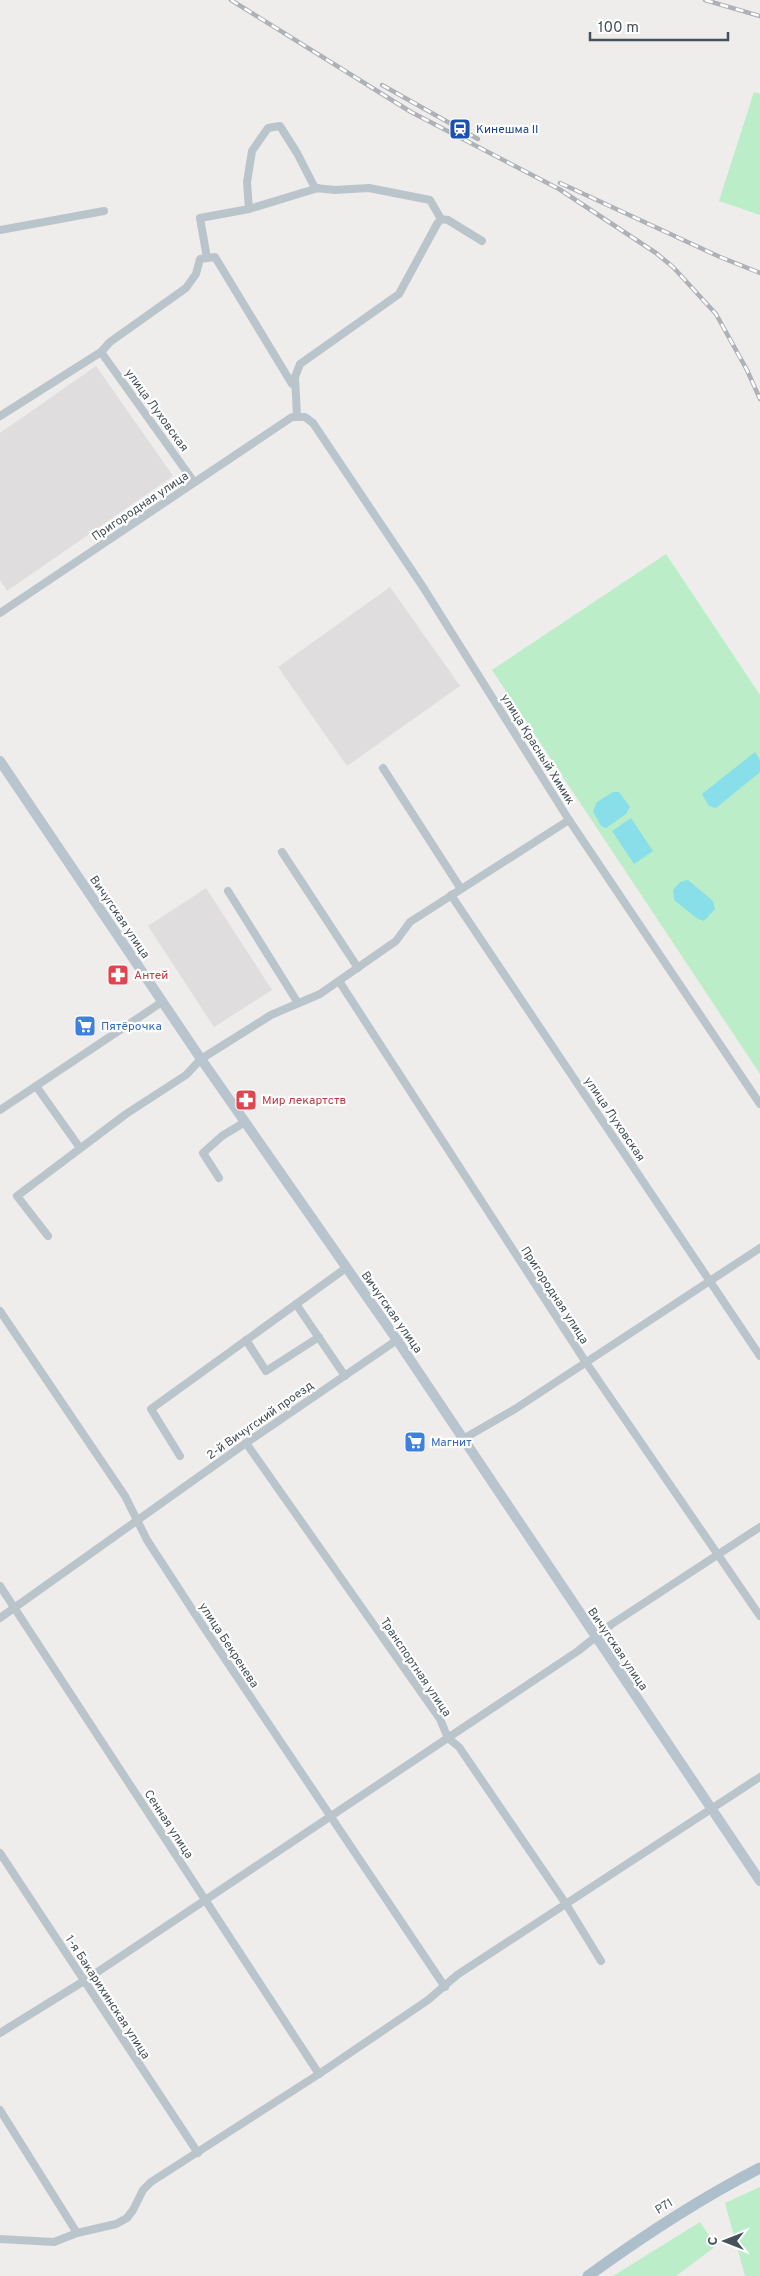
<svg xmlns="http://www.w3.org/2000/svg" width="760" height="2276" font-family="Overpass,sans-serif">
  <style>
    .education { fill: #e0ddde }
    .green { fill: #baedc8 }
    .water { fill: #88dfe9 }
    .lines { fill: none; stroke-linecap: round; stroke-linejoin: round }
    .minor { stroke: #bac5cb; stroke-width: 8 }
    .secondary { stroke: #b8c5ce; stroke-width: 10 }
    .primary { stroke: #acbfcb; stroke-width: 11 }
    .rail-casing { stroke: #aeb2b7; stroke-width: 4.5 }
    .rail { stroke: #fff; stroke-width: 2.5; stroke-dasharray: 8; stroke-linecap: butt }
    .labels { text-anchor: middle; stroke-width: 4.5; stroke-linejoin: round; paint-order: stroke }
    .transit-label { font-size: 12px; fill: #164399; stroke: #fff; text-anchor: start }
    .street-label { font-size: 12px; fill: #455259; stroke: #fff }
    .health-label { font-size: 12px; fill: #be3a42; stroke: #fff; text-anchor: start }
    .shop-label { font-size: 12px; fill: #366cbe; stroke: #fff; text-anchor: start }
  </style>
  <rect width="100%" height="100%" fill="#efecec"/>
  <g class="education">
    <polygon points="96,366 173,476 7,591 0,580 0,433"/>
    <polygon points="390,587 460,686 347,766 278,667"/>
    <polygon points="206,888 272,990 214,1027 148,926"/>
  </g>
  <g class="green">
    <polygon points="754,92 760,94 760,215 719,201"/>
    <polygon points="666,554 760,695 760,1074 492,670"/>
    <polygon points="760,2187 760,2276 745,2276 725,2203"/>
    <polygon points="700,2222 716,2246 676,2276 613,2276"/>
  </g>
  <g class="water">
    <polygon points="755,752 760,760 760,772 716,808 709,806 702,794"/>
    <polygon points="613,792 619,792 630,807 626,814 606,828 601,826 593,811 597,802"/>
    <polygon points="631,818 653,851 634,864 612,831"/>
    <polygon points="688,880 713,901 715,909 704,921 698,919 674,900 673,890 680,882"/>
  </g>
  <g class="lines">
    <g class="minor">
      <polyline points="249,209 318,188"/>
      <polyline points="0,230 104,211"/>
      <polyline points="207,258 200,218 249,209 247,182 252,151 268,128 280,126 297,153 315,188 335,190 369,188 430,200 441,219"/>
      <polyline points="101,352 194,482"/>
      <polyline points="0,416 101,352 110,342 186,288 196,274 200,259 215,257 292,384"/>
      <polyline points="297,416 295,377 300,364 399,294 437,224 441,219 448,220 482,241"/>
      <polyline points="0,613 292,417 305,417 313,423 423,587 569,820 760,1104"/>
      <polyline points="383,768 461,889"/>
      <polyline points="282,852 358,968"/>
      <polyline points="228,891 298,1003"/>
      <polyline points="451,895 760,1356"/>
      <polyline points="339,981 585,1361 760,1616"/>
      <polyline points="36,1086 80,1148"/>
      <polyline points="0,1110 162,1002"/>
      <polyline points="219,1178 203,1153 222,1136 245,1122"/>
      <polyline points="48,1236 17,1196 126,1114 186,1075 201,1059 271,1015 320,994 396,941 410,922 569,820"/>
      <polyline points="296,1304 345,1376"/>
      <polyline points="0,1311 125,1496 147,1540 201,1623 445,1987"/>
      <polyline points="246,1340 266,1371 319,1337"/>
      <polyline points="463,1439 515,1409 760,1248"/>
      <polyline points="246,1443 440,1719 448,1738 459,1747 566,1904 601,1961"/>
      <polyline points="180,1456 151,1409 346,1268"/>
      <polyline points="0,1586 319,2074"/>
      <polyline points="0,1618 246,1443 397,1340"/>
      <polyline points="0,1853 198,2153"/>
      <polyline points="0,2033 84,1981 578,1651 612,1624 760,1527"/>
      <polyline points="0,2110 77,2233"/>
      <polyline points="0,2239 54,2242 77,2233 116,2224 127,2218 133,2210 143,2190 151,2182 319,2074 428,2000 457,1975 760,1777"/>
    </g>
    <polyline class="secondary" points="0,761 201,1059 397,1340 760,1881"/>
    <path class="primary" d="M588,2276C643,2236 699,2199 760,2168"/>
    <g class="rail-casing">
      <g id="rail">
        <polyline points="231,0 411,112 559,189 656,253 673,267 716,314 747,370 760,399"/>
        <polyline points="705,0 760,16"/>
        <polyline points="382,85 478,139"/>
        <polyline points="560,183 720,257 760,273"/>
      </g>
    </g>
    <use href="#rail" class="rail"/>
  </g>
  <defs>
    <g id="station-square" transform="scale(1.125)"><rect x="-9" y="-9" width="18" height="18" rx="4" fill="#1a4fb4" stroke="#fff"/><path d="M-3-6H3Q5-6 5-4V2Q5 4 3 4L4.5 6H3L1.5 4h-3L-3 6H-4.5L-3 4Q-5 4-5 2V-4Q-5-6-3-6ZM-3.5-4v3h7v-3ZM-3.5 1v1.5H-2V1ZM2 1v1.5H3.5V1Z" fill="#fff"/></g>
    <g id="pharmacy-square" transform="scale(1.125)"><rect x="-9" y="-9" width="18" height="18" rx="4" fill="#e0444e" stroke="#fff"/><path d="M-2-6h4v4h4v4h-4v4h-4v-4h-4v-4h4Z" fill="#fff"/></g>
    <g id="supermarket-square" transform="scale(1.125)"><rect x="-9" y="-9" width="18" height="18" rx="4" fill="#3f7fe0" stroke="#fff"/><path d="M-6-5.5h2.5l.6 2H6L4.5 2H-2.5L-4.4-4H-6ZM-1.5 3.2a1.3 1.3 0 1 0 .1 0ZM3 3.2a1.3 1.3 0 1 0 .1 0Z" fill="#fff"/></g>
  </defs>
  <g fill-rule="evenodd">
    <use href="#station-square" x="460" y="129"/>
    <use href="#pharmacy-square" x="118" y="975"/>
    <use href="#supermarket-square" x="85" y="1026"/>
    <use href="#pharmacy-square" x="246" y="1100"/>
    <use href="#supermarket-square" x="415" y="1442"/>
  </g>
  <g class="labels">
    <g class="transit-label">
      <text x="476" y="133">Кинешма II</text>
    </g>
    <g class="street-label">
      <text transform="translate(157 410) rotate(54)" y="4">улица Луховская</text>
      <text transform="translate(140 506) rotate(-34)" y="4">Пригородная улица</text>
      <text transform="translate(538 749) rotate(58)" y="4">улица Красный Химик</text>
      <text transform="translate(120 917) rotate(56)" y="4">Вичугская улица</text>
      <text transform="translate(615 1119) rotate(56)" y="4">улица Луховская</text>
      <text transform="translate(555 1295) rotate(57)" y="4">Пригородная улица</text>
      <text transform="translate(392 1312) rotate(55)" y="4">Вичугская улица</text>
      <text transform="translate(260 1420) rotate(-35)" y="4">2-й Вичугский проезд</text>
      <text transform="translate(229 1645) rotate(57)" y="4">улица Бекренева</text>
      <text transform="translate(618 1649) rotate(56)" y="4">Вичугская улица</text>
      <text transform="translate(416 1667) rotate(56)" y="4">Транспортная улица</text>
      <text transform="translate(169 1824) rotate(57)" y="4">Сенная улица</text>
      <text transform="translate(108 1997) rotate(57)" y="4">1-я Бакарихинская улица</text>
      <text transform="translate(664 2206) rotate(-32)" y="4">Р71</text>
    </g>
    <g class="health-label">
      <text x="134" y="979">Антей</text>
      <text x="262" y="1104">Мир лекартств</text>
    </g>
    <g class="shop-label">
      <text x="101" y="1030">Пятёрочка</text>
      <text x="431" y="1446">Магнит</text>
    </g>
  </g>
  <g transform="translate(725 2241) rotate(270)" stroke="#ffffff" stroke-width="4" paint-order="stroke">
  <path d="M0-4L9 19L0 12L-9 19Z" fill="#455259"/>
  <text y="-8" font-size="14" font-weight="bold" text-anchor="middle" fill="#455259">С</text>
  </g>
  <path d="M590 32v8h138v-8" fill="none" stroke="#455259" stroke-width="2.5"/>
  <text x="598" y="32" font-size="15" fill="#455259" stroke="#ffffff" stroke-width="4" paint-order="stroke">100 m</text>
</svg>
